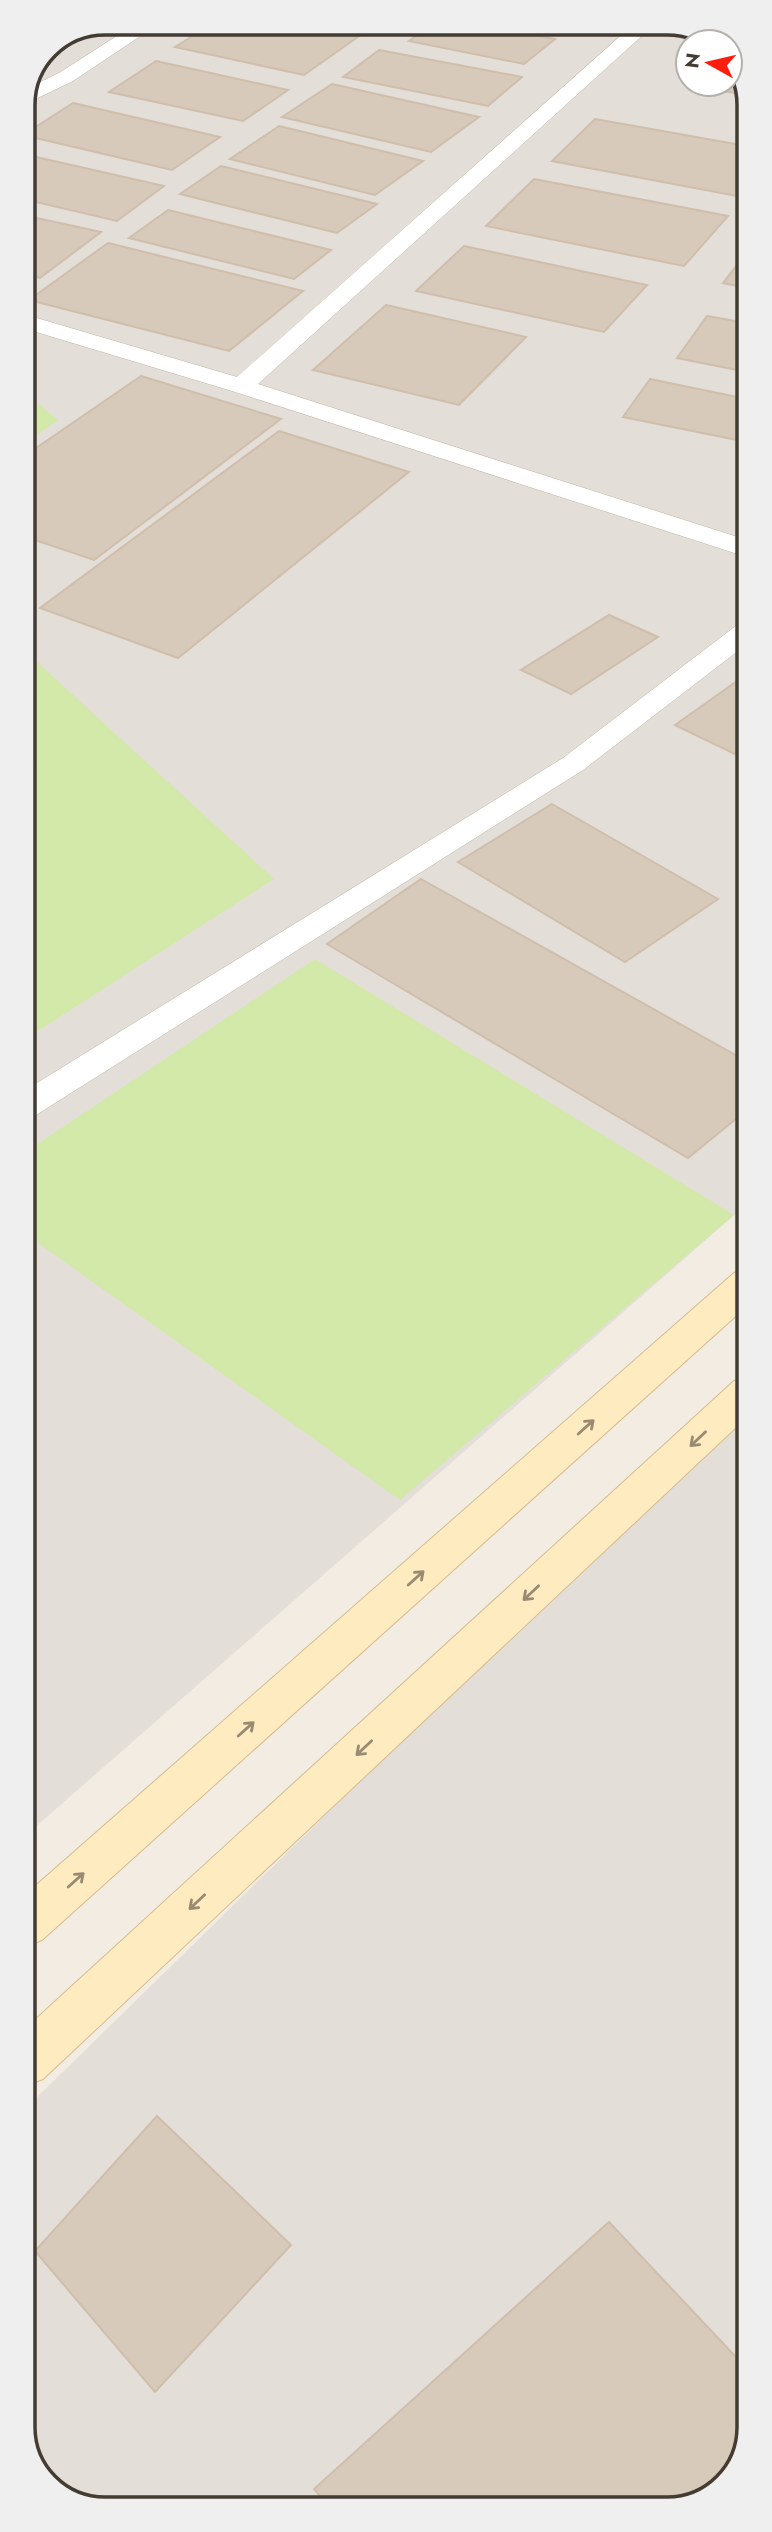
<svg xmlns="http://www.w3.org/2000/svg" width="772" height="2532" font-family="Jost,sans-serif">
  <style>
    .industrial { fill: #e4ded8 }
    .green { fill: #d2e9a9 }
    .building { fill: #d7cabb; stroke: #cfbeab; stroke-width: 2 }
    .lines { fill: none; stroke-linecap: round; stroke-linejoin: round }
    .service-casing { stroke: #c1b6a8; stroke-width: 1 }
    .secondary-casing { stroke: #d4bd90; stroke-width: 2 }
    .service { fill: #fff; fill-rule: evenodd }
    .secondary { fill: #ffebc0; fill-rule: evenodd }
    .oneway { stroke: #988b72 }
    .rim { fill: none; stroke: #443c33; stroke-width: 3.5 }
  </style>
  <rect width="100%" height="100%" fill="#f2ece3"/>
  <g class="industrial">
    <polygon points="105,23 673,23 719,42 688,42 688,84 730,84 730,58 747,84 748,1203 25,1836 23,100 47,47"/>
    <polygon points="748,1402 749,2427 732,2477 688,2507 99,2509 51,2489 25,2448 25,2109"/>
  </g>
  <g class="green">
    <polygon points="23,392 58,420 23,444"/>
    <polygon points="24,650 274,879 24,1040"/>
    <polygon points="315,959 734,1215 400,1500 24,1233 24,1153"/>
  </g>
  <g class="building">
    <polygon points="214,23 370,23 376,24 304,75 175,47"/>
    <polygon points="434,23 471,23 555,39 524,64 409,41"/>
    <polygon points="520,23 591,23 581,33"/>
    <polygon points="379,50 522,77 488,106 343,77"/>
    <polygon points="156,61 288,90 243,121 109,92"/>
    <polygon points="730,74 742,76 747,84 747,95 699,87 702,84 730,84"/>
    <polygon points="332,84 479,117 431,152 282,117"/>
    <polygon points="73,103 220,137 172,170 23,135"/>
    <polygon points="595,119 747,146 747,191 742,197 552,161"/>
    <polygon points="279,126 423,161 375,195 230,159"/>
    <polygon points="23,154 164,186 117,221 23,199"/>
    <polygon points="221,166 377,204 337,233 180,194"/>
    <polygon points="534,179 728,216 684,266 486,226"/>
    <polygon points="168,210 331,250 294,279 129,238"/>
    <polygon points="23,215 101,232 40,278 23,274"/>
    <polygon points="108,243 303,291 229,351 29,300"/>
    <polygon points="464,246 647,285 604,332 416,291"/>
    <polygon points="747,252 747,288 723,283"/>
    <polygon points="386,305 526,337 459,405 313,370"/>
    <polygon points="707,316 747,323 747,372 677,358"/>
    <polygon points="141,376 281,419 94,560 23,536 23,457"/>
    <polygon points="650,379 747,399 747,442 623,417"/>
    <polygon points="279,431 409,472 178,658 40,608"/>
    <polygon points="609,615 658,637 571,694 521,670"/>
    <polygon points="747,674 747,760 675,725"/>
    <polygon points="552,804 718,899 625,962 458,862"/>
    <polygon points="421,879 748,1062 748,1109 688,1158 327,944"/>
    <polygon points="157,2116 291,2245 155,2392 35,2251"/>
    <polygon points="609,2222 749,2371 749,2427 732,2477 688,2507 330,2508 314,2489"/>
  </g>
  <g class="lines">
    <g class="service-casing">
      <g id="service">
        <polygon points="137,23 160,23 73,81 23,105 28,88 59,73"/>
        <polygon points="635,23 656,23 258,384 747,540 747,557 232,391 23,328 23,314 237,377"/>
        <polygon points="747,623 747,644 583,770 36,1115 24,1119 24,1091 563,758 737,625"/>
      </g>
    </g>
    <g class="secondary-casing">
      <g id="secondary">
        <polygon points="748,1269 748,1305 42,1940 25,1947 25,1895 734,1273"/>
        <polygon points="748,1377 748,1416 43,2079 25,2086 25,2029 734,1381"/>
      </g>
    </g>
    <use href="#service" class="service"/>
    <use href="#secondary" class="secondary"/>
  </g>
  <defs><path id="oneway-shaft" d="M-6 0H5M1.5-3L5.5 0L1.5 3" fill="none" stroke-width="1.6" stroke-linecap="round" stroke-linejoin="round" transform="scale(1.75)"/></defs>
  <g class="oneway">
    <use href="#oneway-shaft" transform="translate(586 1427) rotate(-42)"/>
    <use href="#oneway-shaft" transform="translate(698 1439) rotate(137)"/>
    <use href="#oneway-shaft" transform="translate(416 1578) rotate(-42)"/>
    <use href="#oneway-shaft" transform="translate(531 1593) rotate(137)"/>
    <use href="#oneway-shaft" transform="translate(246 1729) rotate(-42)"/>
    <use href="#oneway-shaft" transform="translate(364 1748) rotate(137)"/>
    <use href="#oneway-shaft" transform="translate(76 1880) rotate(-42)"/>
    <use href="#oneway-shaft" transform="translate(197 1902) rotate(137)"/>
  </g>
  <path d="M0 0H772V2532H0ZM105 35H667A70 70 0 0 1 737 105V2427A70 70 0 0 1 667 2497H105A70 70 0 0 1 35 2427V105A70 70 0 0 1 105 35Z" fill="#f0efef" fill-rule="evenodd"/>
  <path class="rim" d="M105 35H667A70 70 0 0 1 737 105V2427A70 70 0 0 1 667 2497H105A70 70 0 0 1 35 2427V105A70 70 0 0 1 105 35Z"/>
  <g transform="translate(709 63) rotate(278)"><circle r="33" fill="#ffffff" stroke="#b4b1ad" stroke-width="2"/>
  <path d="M0-5L12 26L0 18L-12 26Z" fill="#ff1e0d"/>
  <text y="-10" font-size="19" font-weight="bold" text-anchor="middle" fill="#443c33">N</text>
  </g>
</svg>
